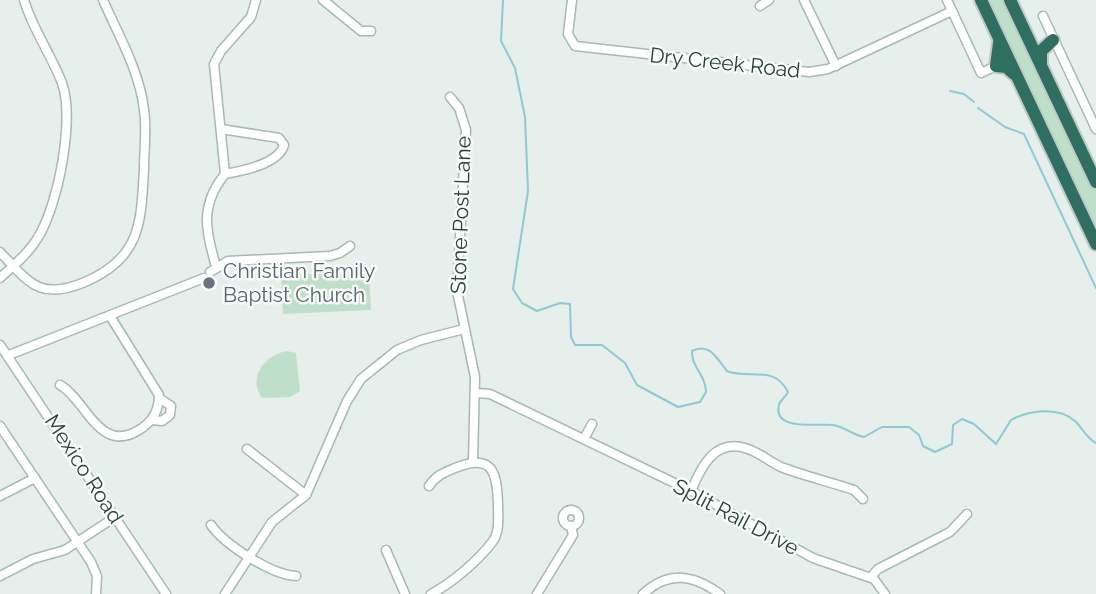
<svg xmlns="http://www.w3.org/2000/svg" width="1096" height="594" font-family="Raleway,sans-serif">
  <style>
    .green { fill: #bfe0c8 }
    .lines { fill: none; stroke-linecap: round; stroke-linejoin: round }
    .stream { stroke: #8ec9d4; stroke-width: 2 }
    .minor-casing { stroke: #a8b8b2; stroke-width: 11 }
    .highway-casing { stroke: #c2cac8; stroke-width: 16 }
    .minor { stroke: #fff; stroke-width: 8 }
    .highway { stroke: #2f6f62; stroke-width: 12 }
    .worship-dot { fill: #6b7280; stroke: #f7fbf9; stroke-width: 2.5 }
    .labels { text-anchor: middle; stroke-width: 5; stroke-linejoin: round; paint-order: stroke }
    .street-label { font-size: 21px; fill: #24423a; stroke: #f7fbf9 }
    .worship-label { font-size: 21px; fill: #5b616d; stroke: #f7fbf9; text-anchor: start }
  </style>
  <rect width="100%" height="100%" fill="#e6efeb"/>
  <g class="green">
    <polygon points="986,0 1004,0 1096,190 1096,237"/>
    <polygon points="369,272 371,310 283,314 281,275"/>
    <path d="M287,351L296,353L300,391L290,397L262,398C247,377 265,355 287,351Z"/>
  </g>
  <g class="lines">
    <g class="stream">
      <path d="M503,0L501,41L515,68L525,117L528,191L513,289L522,303L537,311L560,303L570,304L571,337L575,345H602L625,363L637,385L678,407L700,402L706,392C706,375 691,367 692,351C710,342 717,359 727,371C749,380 774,364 788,392C786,397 780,400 779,405C772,432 820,423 833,425C845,427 853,435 864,437L882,427H909L919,435L923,446L935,452L952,444L953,425L962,419L974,424L996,444L1011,420C1029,410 1060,406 1076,422C1083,429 1087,439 1096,443"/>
      <polyline points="950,91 964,94 974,102"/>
      <polyline points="978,108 1005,127 1024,134 1096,288"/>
    </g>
    <g class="minor-casing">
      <g id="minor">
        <polyline points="323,0 361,31 371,31"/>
        <polyline points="572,0 568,34 575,46 809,72 828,69 952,11"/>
        <polyline points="804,0 836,66"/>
        <polyline points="947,0 981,73 996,66"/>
        <polyline points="760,6 769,0"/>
        <polyline points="1043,16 1096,129"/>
        <polyline points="450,97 459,108 466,130 457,291 475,377 473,461"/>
        <path d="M221,129L279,138L284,145C279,164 242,171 225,174"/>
        <path d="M0,252C29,283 40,301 85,282C141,258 141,223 144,169C144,150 147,129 144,110C140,72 118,34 103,0"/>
        <path d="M216,266C205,230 200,205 225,174L214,64L221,51L251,17L256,0"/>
        <polyline points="210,272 228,261 330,256 340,253 350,246"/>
        <path d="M0,278C13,266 28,254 37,239C58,207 75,119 62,83C51,54 33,30 24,0"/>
        <polyline points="0,345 166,594"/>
        <polyline points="9,355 204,278"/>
        <path d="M60,385C86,399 100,458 142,428C154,420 159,409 159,395L110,316"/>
        <polyline points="476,393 490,394 691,491 813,558 874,579 885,594"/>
        <polyline points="152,420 162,421 170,415 171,406 159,398"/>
        <polyline points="0,426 91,562 97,576 96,594"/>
        <polyline points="584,439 592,424"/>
        <polyline points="247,449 306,495"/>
        <path d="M429,486C437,475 443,473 455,468C492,453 497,471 498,504C498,516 500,531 493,541C478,561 452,583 431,594"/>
        <path d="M691,491C701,467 715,437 748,449C760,453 770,462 781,467C805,476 830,482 854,490L863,499"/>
        <polyline points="0,496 35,478"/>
        <circle cx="571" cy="518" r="8"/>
        <path d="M211,525C225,545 272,575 296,576"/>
        <polyline points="386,550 405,594"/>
        <polyline points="0,576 33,559 65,550 115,517"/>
        <polyline points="871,577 878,569 950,532 967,514"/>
        <polyline points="225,594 272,522 306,495 347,401 361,379 397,350 421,340 464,329"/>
        <polyline points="537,594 573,535 571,526"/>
        <path d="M643,594C669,570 694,575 720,594"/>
      </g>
    </g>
    <g class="highway-casing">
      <g id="highway">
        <polyline points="981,0 1096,244"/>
        <polyline points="1010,0 1096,182"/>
        <polyline points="999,43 996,66 1006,67 1014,74"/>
        <polyline points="1041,62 1041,51 1053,40"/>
      </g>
    </g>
    <use href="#minor" class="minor"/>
    <use href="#highway" class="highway"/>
  </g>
  <circle class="worship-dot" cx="209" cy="283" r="7"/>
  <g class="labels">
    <g class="street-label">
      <text transform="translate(725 63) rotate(6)" y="7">Dry Creek Road</text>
      <text transform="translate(461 215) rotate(-88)" y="7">Stone Post Lane</text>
      <text transform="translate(84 469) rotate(57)" y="7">Mexico Road</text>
      <text transform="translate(736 517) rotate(28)" y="7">Split Rail Drive</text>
    </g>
    <g class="worship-label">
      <text x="223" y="278">Christian Family<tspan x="223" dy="24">Baptist Church</tspan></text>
    </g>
  </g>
</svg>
